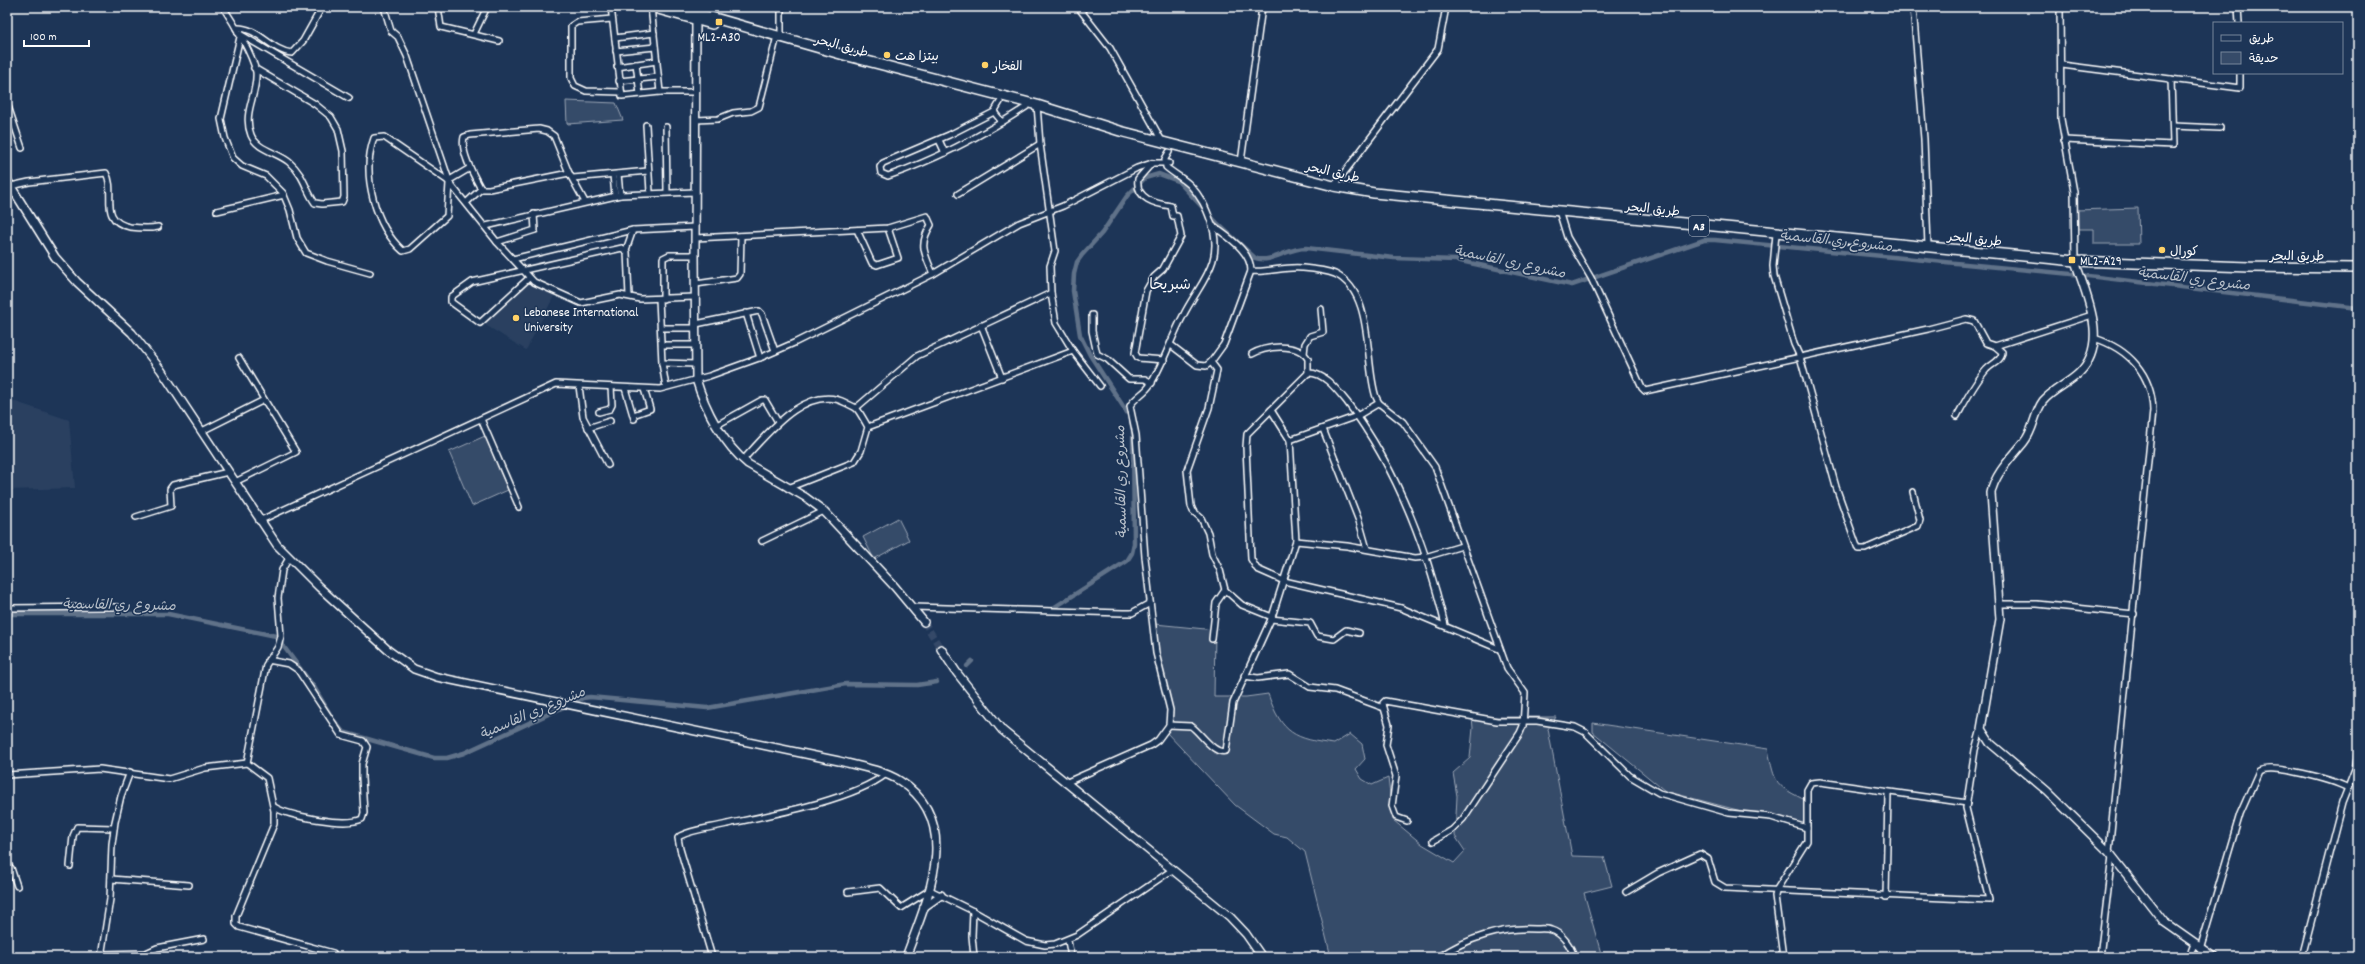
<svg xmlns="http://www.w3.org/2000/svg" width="2365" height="964" font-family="Dekko,'Playpen Sans Arabic',sans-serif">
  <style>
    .built { fill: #2a4161 }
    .green { fill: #364b69; stroke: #9aa5b4 }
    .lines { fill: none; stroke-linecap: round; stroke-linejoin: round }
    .canal { stroke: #617289; stroke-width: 4.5 }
    .secondary-tunnel { stroke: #344968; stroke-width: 7; stroke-dasharray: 7 3.5; stroke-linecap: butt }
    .street-casing { stroke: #fff; stroke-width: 8 }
    .secondary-casing { stroke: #fff; stroke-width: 10 }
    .highway-casing { stroke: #fff; stroke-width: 12 }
    .street { stroke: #1d3557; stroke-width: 5 }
    .secondary { stroke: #1d3557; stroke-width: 7 }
    .highway { stroke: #1d3557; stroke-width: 9 }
    .poi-dot { fill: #ffd166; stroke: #1d3557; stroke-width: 1.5 }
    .labels { text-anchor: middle; stroke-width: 3; stroke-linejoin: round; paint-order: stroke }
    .shield { fill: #1d3557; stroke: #bbc2cd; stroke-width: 1 }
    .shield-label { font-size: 12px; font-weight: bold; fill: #fff }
    .poi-label { font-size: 13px; fill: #fff; stroke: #1d3557; text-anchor: start }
    .street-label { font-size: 13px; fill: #fff; stroke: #1d3557 }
    .water-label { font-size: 14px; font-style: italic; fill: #b8c0ca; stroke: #1d3557 }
    .quarter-label { font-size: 15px; fill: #fff; stroke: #1d3557 }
  </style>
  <rect width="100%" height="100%" fill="#1d3557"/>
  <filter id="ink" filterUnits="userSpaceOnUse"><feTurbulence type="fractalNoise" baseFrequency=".025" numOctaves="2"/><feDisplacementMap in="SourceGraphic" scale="8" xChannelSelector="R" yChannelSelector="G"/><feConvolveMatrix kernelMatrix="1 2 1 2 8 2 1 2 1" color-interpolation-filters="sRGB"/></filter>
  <g filter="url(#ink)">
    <g class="built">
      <polygon points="528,283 555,294 526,350 484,324"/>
      <polygon points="7,399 69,420 75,488 7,490"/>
    </g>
    <g class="green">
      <polygon points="566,101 616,103 623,120 567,124"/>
      <polygon points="2138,208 2139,244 2094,244 2094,229 2075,229 2076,210"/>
      <polygon points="485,436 508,490 472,506 449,452"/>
      <polygon points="898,518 909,540 874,559 863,537"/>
      <path d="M1155,624L1215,630L1214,697H1246L1268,694C1282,734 1295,739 1334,744L1350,734L1362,744L1365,759L1356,769L1362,779L1372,785L1388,778L1393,820L1422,844L1454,863L1465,851L1455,836L1457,796L1453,773L1470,758L1473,728L1472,717H1556L1548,729L1572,856L1604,857L1612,886L1584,893L1602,957H1331L1305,852L1287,837L1274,834L1235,805L1165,731L1171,718L1161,673Z"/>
      <path d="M1593,723L1768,749C1775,785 1775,785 1807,801L1810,829L1665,791L1593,732Z"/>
    </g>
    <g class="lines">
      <g class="canal">
        <path d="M1055,607L1127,561L1132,553L1134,544L1133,430L1130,417L1090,355L1080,335L1073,291L1074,274L1077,262L1082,255L1102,233L1127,196L1145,178L1159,174L1178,181L1218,224L1255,258C1271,264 1287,248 1306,248L1394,258L1456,260L1572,285L1704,240H1715L2071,274L2358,308"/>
        <polyline points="7,614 168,614 276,636"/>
        <polyline points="281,643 314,687 331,716"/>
        <polyline points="967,666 972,661"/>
        <polyline points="335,722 343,732 434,758 447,758 464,753 583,698 590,697 707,708 846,684 917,685 937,682"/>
      </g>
      <polyline class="secondary-tunnel" points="924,622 941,649"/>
      <g class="street-casing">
        <g id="street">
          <path d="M223,7C233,22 253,55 256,72C258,94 242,112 251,135C257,150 277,152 289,162C305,176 305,189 315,203L322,204L342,202L344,197L343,151L338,129L331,117L315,104L254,68"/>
          <polyline points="384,7 391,31 398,37 407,56 449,180"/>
          <polyline points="438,7 441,27 499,41"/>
          <polyline points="611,7 622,96 660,92 695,92"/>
          <polyline points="651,7 660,92"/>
          <polyline points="1078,7 1110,48 1162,141"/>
          <polyline points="1913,7 1924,139 1928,246"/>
          <polyline points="2060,7 2061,119 2074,192 2075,261"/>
          <polyline points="2238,7 2239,23"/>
          <polyline points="2356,7 2358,11"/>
          <polyline points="612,19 577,22 571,26 571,78 575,86 586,91 620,92"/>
          <path d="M236,28C257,26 271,51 292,53L303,41L322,7"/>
          <polyline points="238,33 349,98"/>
          <polyline points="474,34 487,7"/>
          <polyline points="240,37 221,119 225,138 233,158 242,166 266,176 283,193 290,210 297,238 306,253 327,261 370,273"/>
          <polyline points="615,38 654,33"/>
          <polyline points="781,38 781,7"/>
          <polyline points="616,51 655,47"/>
          <polyline points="636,64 640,94"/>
          <polyline points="2062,65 2240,88 2240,73"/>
          <polyline points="617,67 657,61"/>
          <polyline points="619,81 658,77"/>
          <path d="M1000,102L994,112L949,135L883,163L880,167L881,173L888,176C937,159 983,135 1026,107"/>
          <polyline points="7,103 22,148"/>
          <polyline points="1037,105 1040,144 1055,251 1050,266 1051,293 1056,323 1073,351 1100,386"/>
          <polyline points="994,112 1002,122"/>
          <polyline points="696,120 718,119 733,113 751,111 759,107 776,40"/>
          <polyline points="646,125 650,192"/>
          <polyline points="2173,126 2220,128"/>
          <polyline points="666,127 667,192"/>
          <polyline points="939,140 945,153"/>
          <polyline points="2064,140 2173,145 2171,79"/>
          <polyline points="1241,162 1262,7"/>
          <path d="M1152,163L1138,179C1135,199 1156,204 1171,206L1173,216H1177L1181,236L1163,269L1154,277L1146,291L1135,353L1138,358L1164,360"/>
          <polyline points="618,174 620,195"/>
          <polyline points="613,175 615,196"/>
          <polyline points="573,178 648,171"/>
          <polyline points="448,181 470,168"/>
          <path d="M449,183L447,216L410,249L403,251C375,226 361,174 374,138L384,137L448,181L497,242L534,282L581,303L620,295L640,299L695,297"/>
          <path d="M11,186L29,182L106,173C117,192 97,220 130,227C138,228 149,229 158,227"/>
          <polyline points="1334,186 1438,49 1446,7"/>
          <path d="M481,189C474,176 460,152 464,137L470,135L539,129L547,131L554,136L569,173L585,202"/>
          <polyline points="481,189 489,189 569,173"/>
          <polyline points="958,194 1040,144"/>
          <polyline points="467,202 481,189"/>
          <polyline points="217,211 284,195"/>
          <polyline points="1559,211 1567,237 1591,278 1642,388 1645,391 1928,329 1966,319 1974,321 1986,343 1995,346 2092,315"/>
          <polyline points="486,226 620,195 695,192"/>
          <polyline points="857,230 872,263 877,265 898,258 888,228"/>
          <polyline points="1776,234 1773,266 1774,276 1794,344 1800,357 1836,487 1858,549 1865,549 1918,526 1920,520 1913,492"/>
          <path d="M695,238L888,228L927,216L931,225C918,245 925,254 933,274"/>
          <polyline points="497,242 535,230 534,214"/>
          <polyline points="626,250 633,230"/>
          <polyline points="513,259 633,230 695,227"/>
          <path d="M1251,271C1268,273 1285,266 1302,268C1313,269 1325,270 1335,274C1375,293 1364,362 1376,397L1379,403L1403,422L1435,467L1507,668L1525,693L1523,726L1520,733L1463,819L1452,830L1433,841"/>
          <polyline points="529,278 480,323 451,302 451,297 472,282 622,248 627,252 629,296"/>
          <polyline points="696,284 737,278 740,274 741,236"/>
          <polyline points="659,299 662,363 666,387"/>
          <polyline points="663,299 663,258 669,255 695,255"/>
          <polyline points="746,313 760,358"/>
          <polyline points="1092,315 1092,331 1097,354 1107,359 1129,379 1145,379 1152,383"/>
          <polyline points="696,324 759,311 762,314 775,351"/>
          <polyline points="981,325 1002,378"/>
          <polyline points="661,328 696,328"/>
          <path d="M2094,338C2129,349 2152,374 2153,411L2109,852"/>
          <polyline points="662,345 696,345"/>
          <polyline points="1171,345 1197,365 1206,366 1211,362 1217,370 1209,408 1187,470 1191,506 1193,511 1201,518 1208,533 1212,554 1220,570 1225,590 1242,605 1272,617"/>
          <path d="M1252,354C1266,346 1298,342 1308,359V373"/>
          <polyline points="1304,354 1305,344 1310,336 1323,332 1321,309"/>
          <path d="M1211,362L1224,344L1251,271C1251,250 1227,237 1212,225"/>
          <polyline points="662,363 696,364"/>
          <polyline points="579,386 583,417 608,465"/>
          <polyline points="625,388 634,419"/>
          <polyline points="856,408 917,356 1051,293"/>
          <polyline points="599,412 610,409 612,405 611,387"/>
          <polyline points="636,414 650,409 644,389"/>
          <path d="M1957,416C1966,400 1974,384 1986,370C1991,364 2002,361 2002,352L1995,346"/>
          <polyline points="481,419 519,507"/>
          <polyline points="717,425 762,400 765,400 778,422"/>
          <polyline points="868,427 1073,351"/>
          <polyline points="588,428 610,421"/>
          <polyline points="1323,429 1359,521 1367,549"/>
          <polyline points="202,431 264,400"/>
          <polyline points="1290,440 1357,416 1379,403"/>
          <path d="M743,460C766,435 807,382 846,403C849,405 854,406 857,409C861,414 865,422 868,427L861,451L854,462L788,488"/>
          <polyline points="235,482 296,452 239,358"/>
          <polyline points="136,517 171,506 170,489 173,485 228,472"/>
          <polyline points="259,521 556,384 660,389 709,376 762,357 794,343 933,274 1019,223 1063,206 1137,168 1152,163 1169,163"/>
          <polyline points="762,541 824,511"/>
          <polyline points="1296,541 1347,546 1415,558 1425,557 1462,546"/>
          <polyline points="2000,604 2037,604 2134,614"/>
          <polyline points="913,607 1123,613 1132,613 1150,603"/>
          <polyline points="7,608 117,607"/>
          <polyline points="1271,619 1310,623 1317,636 1334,639 1346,630 1359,633"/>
          <path d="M1445,625C1426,545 1397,468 1347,402C1337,390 1324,372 1308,373L1247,434L1246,447L1251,559L1257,569L1284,581L1401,608L1499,649"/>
          <polyline points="1212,639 1216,603 1225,590"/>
          <path d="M268,660L289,664L298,670L341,735L363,741L367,747L362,764V778L364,813L362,819C345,827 289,816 274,807"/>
          <polyline points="1244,676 1258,678 1289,674 1310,687 1335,690 1384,708 1389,725 1386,745 1396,776 1392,806 1396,817 1407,821"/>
          <polyline points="1384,708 1383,703 1385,701 1497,721 1537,721 1575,727 1585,732 1630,776 1659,793 1729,813 1771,817 1807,828"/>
          <path d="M1169,725L1191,726C1201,733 1214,755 1226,751L1233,703L1272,617L1296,541L1290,440L1271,410"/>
          <polyline points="247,763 267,778 274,811 274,824 236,916 236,924 239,927 333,953"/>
          <polyline points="7,775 100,769 169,779 205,768 247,763 266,665 278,647 281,636 278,598 282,570 289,558"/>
          <path d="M1065,783L1151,745L1158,740L1169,725L1170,710L1156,653L1145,557L1136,435L1130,406C1134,398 1145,393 1150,385C1164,363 1171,338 1183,316C1200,282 1225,263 1211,222C1206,207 1201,197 1190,185C1183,178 1174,174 1166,167L1165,159L1169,152"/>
          <polyline points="70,866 73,836 77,827 114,828"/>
          <polyline points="7,868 11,868 17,886"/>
          <polyline points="111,879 189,885"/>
          <polyline points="848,892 880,888 901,908 930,890 973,911 1026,941 1045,945 1055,944 1077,935 1172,870"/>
          <polyline points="1626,892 1658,873 1700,854 1708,859 1715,882 1725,888 1989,900 1966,808 1975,750 1981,729"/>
          <polyline points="1886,897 1888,793"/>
          <polyline points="973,911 972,936 974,957"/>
          <polyline points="1068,941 1071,957"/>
          <path d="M2200,949L2240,814L2259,771C2273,763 2333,780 2348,788"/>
          <polyline points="101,954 146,953 157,948 204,939"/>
          <polyline points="101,957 110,899 112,844 115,822 121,796 130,772"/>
          <path d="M712,957L680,849L678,838L680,836C693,829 712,828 727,824C770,815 853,800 886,774"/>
          <path d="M1439,957C1467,938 1502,927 1535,929C1540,929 1546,928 1551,930C1562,933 1571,946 1574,957"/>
          <polyline points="1783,957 1775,896 1777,889 1807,841 1807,790 1811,783 1820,782 1967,803"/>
          <polyline points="2100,957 2112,856"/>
          <polyline points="2189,957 2194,944"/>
          <polyline points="2302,957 2342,803 2355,770 2358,751"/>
        </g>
      </g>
      <g class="secondary-casing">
        <g id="secondary">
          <path d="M696,16L695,255L696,379C705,409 723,444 748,464L805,497L824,511L895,587L924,622"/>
          <path d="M7,180L55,257L77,282L132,333L161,370L277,545L319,587L388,650L414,669L437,677L839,761C859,766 882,770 900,781C965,822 926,902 906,957"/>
          <path d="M2075,261C2086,295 2110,343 2079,373C2069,383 2052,390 2043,401C2034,413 2034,430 2024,442C2012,457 1995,473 1991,493L2000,619L1981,729L1990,743L2047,791L2109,852L2164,922L2214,957"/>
          <polyline points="941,649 957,673 1002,730 1230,917 1246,934 1262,957"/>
          <polyline points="924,907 941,895"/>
        </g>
      </g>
      <g class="highway-casing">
        <g id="highway">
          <polyline points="651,7 712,24"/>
          <polyline points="676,7 844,55 1037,105 1120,131 1334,186 1374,193 2075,261 2249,267 2358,268"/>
        </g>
      </g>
      <use href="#street" class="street"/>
      <use href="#secondary" class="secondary"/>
      <use href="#highway" class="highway"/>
    </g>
  </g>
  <g class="poi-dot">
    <rect x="715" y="18" width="8" height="8" rx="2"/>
    <circle cx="887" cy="55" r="4"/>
    <circle cx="985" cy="65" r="4"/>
    <circle cx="2162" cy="250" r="4"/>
    <rect x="2068" y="256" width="8" height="8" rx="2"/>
    <circle cx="516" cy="318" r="4"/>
  </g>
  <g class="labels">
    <rect class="shield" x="1689" y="216" width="20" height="20" rx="3"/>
    <g class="shield-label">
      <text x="1699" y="230">A3</text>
    </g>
    <g class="poi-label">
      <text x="719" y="41" text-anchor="middle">ML2-A30</text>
      <text x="895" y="60">بيتزا هت</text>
      <text x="993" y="70">الفخار</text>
      <text x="2170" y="255">كورال</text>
      <text x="2080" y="265">ML2-A29</text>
      <text x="524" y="316">Lebanese International<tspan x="524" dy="15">University</tspan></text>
    </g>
    <g class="street-label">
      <text transform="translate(842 45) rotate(15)" y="5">طريق البحر</text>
      <text transform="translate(1333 171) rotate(13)" y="5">طريق البحر</text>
      <text transform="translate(1653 208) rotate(6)" y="5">طريق البحر</text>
      <text transform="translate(1975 238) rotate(6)" y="5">طريق البحر</text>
      <text x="2297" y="260">طريق البحر</text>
    </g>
    <g class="water-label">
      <text transform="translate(1836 240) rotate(6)" y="5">مشروع ري القاسمية</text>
      <text transform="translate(1510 261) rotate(12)" y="5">مشروع ري القاسمية</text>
      <text transform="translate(2194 278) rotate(7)" y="5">مشروع ري القاسمية</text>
      <text transform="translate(1120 482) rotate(-91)" y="5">مشروع ري القاسمية</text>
      <text transform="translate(119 604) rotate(1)" y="5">مشروع ري القاسمية</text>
      <text transform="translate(532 712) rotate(-23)" y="5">مشروع ري القاسمية</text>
    </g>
    <g class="quarter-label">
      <text x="1170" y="289">شبريحا</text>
    </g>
  </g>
  <rect width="2365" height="964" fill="none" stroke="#1d3557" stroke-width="24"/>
  <rect x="12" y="12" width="2341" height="940" fill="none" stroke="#fff" stroke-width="1.5" filter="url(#ink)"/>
  <rect x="2213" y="22" width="130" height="52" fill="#1d3557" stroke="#77869a"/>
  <rect x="2221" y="35" width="20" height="6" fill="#1d3557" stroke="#77869a"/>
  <text x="2249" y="42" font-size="12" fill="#ffffff">طريق</text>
  <rect x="2221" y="52" width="20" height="12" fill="#364b69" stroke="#77869a"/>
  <text x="2249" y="62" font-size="12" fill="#ffffff">حديقة</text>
  <path d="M24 40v6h65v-6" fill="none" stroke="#ffffff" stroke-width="2"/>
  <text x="30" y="40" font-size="12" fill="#ffffff" stroke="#1d3557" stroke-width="3" paint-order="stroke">100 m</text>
</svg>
